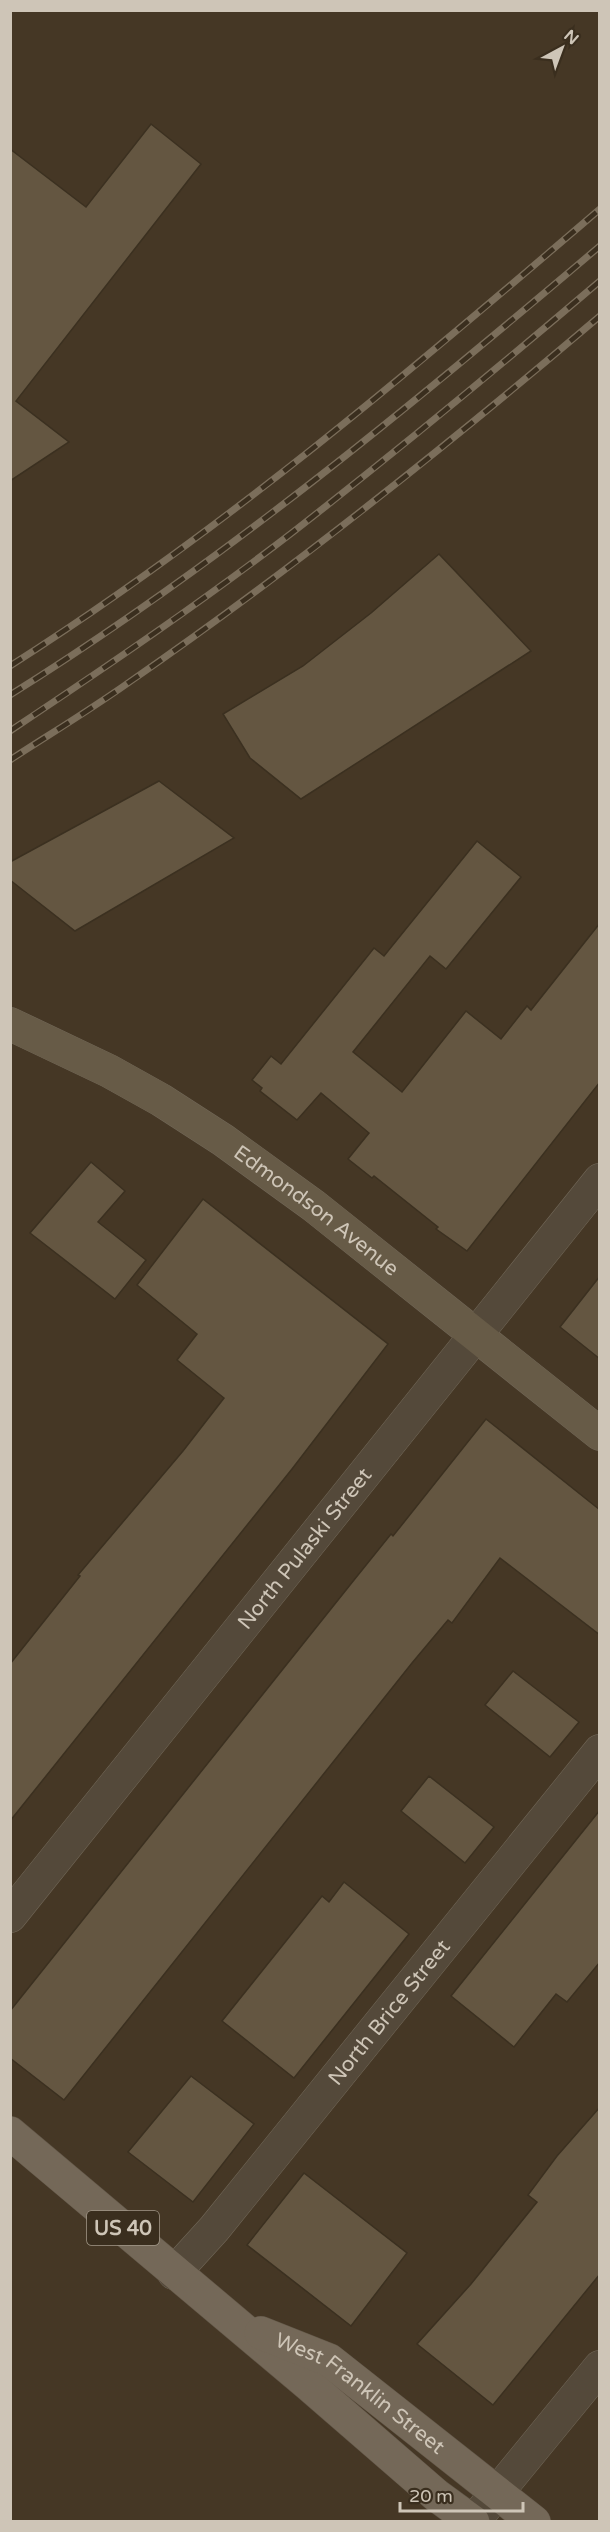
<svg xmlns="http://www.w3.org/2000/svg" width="610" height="2532" font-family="'Varela Round',sans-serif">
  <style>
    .building { fill: #645641; stroke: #3b3020; stroke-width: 1.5 }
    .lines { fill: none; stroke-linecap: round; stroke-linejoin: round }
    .minor-casing { stroke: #716758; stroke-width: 34 }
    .secondary-casing { stroke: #716758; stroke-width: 34 }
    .primary-casing { stroke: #605546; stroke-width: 34 }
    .minor { stroke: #54493a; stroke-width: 33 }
    .secondary { stroke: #675b47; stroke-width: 33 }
    .primary { stroke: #746858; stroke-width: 33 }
    .rail-casing { stroke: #7b6e5b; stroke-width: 7 }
    .rail { stroke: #3a2e1e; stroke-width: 4.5; stroke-dasharray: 14; stroke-linecap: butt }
    .labels { text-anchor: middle; stroke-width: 4.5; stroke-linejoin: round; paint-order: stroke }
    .shield { fill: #3a2e1e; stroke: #a29889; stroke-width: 1.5 }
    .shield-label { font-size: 20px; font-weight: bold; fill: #cec5b7 }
    .street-label { font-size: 21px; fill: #cec5b7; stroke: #3a2e1e }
  </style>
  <rect width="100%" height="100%" fill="#453725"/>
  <g class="building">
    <polygon points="151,124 201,164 16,401 69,442 10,481 10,149 86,207"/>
    <polygon points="439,554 531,651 301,799 250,758 223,714 303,666 371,613"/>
    <polygon points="159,781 234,838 75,931 10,880 10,862"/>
    <polygon points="477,841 521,877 446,969 430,956 353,1052 402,1092 466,1011 501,1039 527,1006 531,1010 600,923 600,1082 467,1251 436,1229 438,1227 374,1176 372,1178 348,1159 369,1133 321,1093 297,1120 260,1091 262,1088 252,1080 271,1056 281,1064 374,948 384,956"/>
    <polygon points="91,1162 125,1191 98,1222 146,1260 115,1299 30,1233"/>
    <polygon points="203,1199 388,1344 292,1469 10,1821 10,1664 80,1576 78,1575 183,1451 224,1398 177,1360 197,1334 137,1285"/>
    <polygon points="600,1276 600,1359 560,1327"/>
    <polygon points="486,1419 600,1510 600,1635 500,1558 452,1623 448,1620 412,1663 64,2100 10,2058 10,2011 354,1580 391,1534 393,1536"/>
    <polygon points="513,1671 579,1722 550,1757 485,1705"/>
    <polygon points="429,1776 494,1827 465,1863 401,1811"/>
    <polygon points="600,1810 600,1962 567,2002 556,1994 514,2047 451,1996"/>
    <polygon points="344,1882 409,1934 294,2078 222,2021 322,1896 329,1902"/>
    <polygon points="191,2076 254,2124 193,2202 128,2152"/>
    <polygon points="600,2107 600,2274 493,2405 417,2344 471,2284 537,2202 528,2195 557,2156"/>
    <polygon points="304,2173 407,2253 351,2326 247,2245"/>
  </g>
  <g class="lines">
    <g class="minor-casing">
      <g id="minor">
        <path id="s1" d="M10,1916L600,1180"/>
        <path id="s2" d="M174,2273L214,2229L600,1751"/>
        <polyline points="473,2522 600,2367"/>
      </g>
    </g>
    <g class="secondary-casing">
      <g id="secondary">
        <path id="s3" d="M10,1024L109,1071L161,1100L223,1140L314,1206L600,1434"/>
      </g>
    </g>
    <g class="primary-casing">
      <g id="primary">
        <polyline points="10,2133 308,2384 436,2495 473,2522"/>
        <path id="s4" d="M261,2333L329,2360L534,2522"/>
      </g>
    </g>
    <use href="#minor" class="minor"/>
    <use href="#secondary" class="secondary"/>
    <use href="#primary" class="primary"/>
    <g class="rail-casing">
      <g id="rail">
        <path d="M10,666C221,532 411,371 600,209"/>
        <path d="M10,695C220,564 411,406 600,246"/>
        <path d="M10,731C106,667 202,602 293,532C397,451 499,367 600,281"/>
        <path d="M10,760C50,734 90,710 128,683C292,570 448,445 600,316"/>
      </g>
    </g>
    <use href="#rail" class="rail"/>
  </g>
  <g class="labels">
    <rect class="shield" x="87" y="2211" width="72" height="34" rx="4.5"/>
    <g class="shield-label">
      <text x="123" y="2235">US 40</text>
    </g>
    <g class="street-label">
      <text dy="7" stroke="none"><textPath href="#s3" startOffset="360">Edmondson Avenue</textPath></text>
      <text dy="7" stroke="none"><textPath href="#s1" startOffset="471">North Pulaski Street</textPath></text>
      <text dy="7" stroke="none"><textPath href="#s2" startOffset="338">North Brice Street</textPath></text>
      <text dy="7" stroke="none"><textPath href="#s4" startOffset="117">West Franklin Street</textPath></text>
    </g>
  </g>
  <rect width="610" height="2532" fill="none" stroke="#cec5b7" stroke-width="24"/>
  <g transform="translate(562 48) rotate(41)" stroke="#3a2e1e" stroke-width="4.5" paint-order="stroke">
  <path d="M0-4.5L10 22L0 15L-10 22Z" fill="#cec5b7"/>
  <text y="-9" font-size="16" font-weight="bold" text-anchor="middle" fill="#cec5b7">N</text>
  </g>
  <path d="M400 2502v9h123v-9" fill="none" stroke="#cec5b7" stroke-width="3"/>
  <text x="409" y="2502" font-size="18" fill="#cec5b7" stroke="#3a2e1e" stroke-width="4.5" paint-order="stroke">20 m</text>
</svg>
